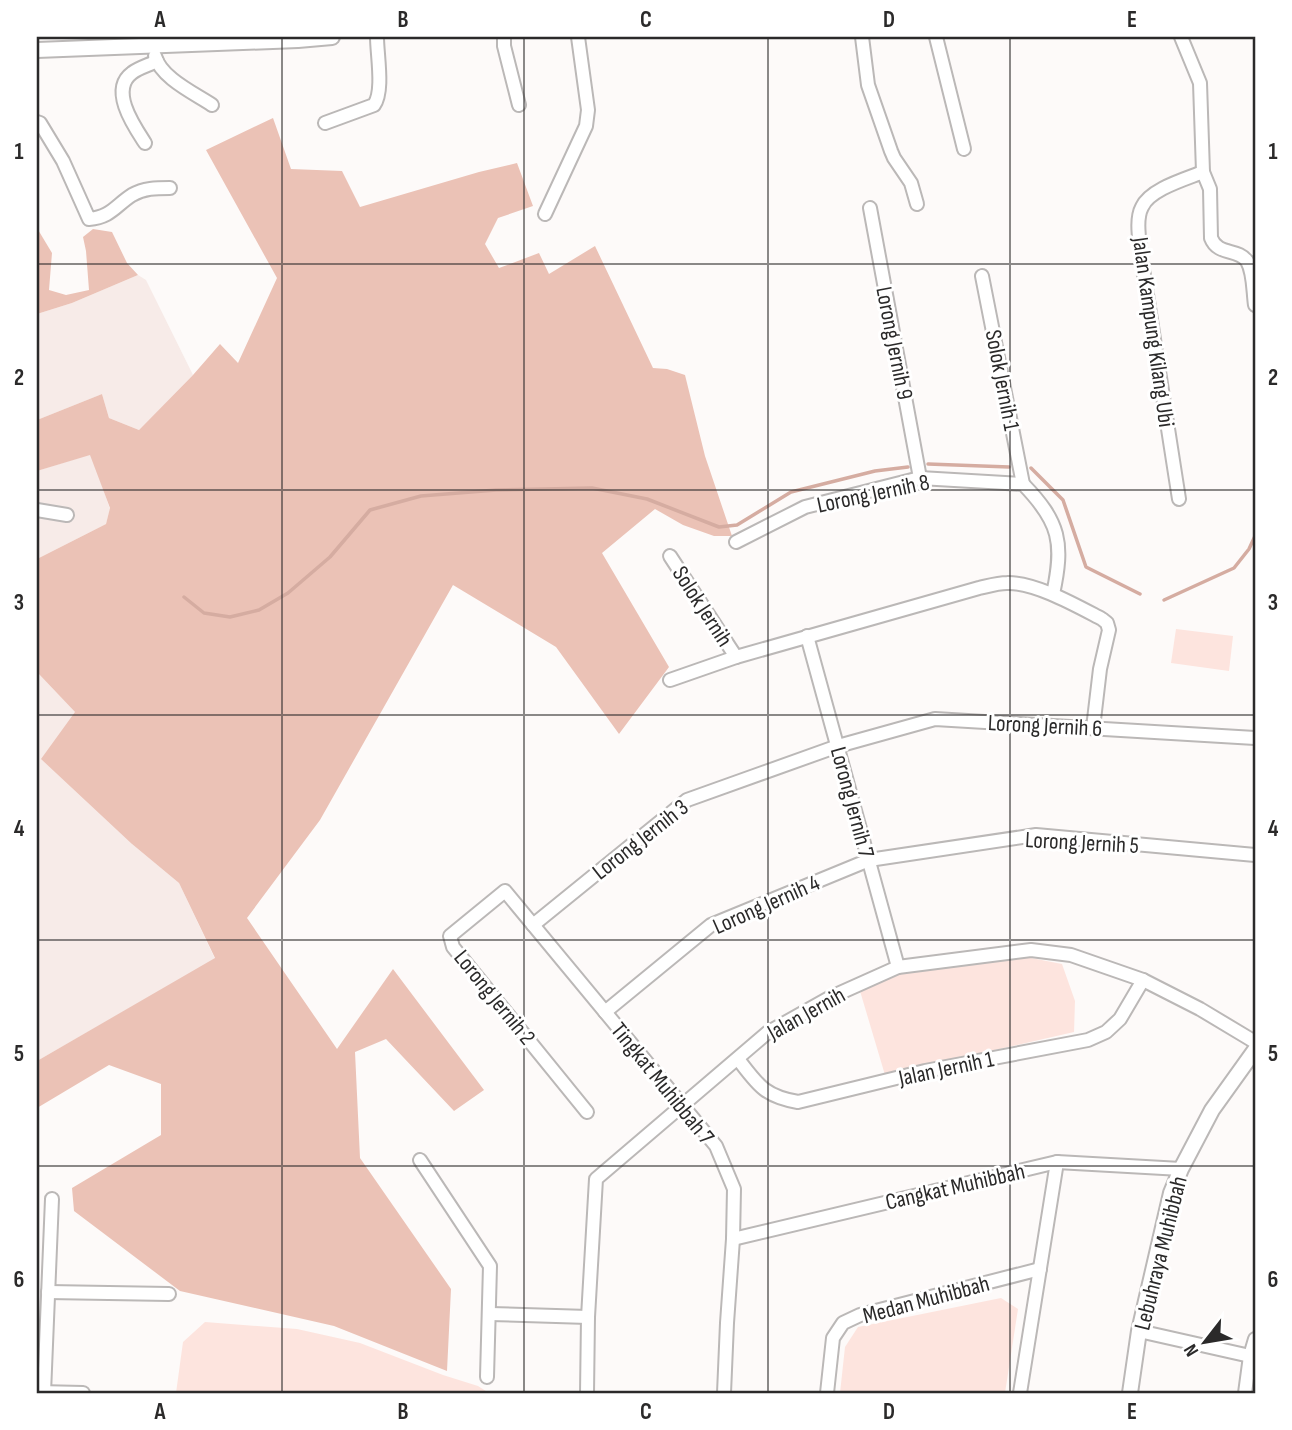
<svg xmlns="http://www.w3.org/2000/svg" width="1292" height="1430" font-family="'Sofia Sans Condensed',sans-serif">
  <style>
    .built { fill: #f7ebe8 }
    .green { fill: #fde4de }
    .forest { fill: #ebc2b6 }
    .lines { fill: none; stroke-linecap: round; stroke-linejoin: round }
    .stream { stroke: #d5aca1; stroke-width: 3.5 }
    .minor-casing { stroke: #bbb8b7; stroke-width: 16 }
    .tertiary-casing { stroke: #bbb8b7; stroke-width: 18 }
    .minor { stroke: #fff; stroke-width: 12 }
    .tertiary { stroke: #fff; stroke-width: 14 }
    .grid { fill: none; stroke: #2b2a2a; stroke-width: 2; stroke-opacity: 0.55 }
    .labels { text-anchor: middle; stroke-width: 6; stroke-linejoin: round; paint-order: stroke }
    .street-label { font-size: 23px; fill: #2b2a2a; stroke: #fff }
    .neatline { fill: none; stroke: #2b2a2a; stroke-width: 2.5 }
    .grid-label { font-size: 23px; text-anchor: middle; font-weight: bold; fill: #2b2a2a }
  </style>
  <rect width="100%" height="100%" fill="#fdfaf9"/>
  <g class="built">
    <polygon points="138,275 146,280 193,375 139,430 109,418 102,394 37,420 37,314 72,303"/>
    <polygon points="91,454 110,509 106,524 37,559 37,471"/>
    <polygon points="37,672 75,712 132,844 179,883 215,959 37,1061"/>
  </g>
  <g class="green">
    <polygon points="1176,629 1233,636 1229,671 1171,663"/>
    <polygon points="1026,957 1062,964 1075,1001 1074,1032 885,1075 860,991 896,973"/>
    <polygon points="1001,1298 1018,1309 1005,1393 840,1393 845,1347 858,1327"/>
    <polygon points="205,1322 297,1329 360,1343 443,1375 478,1386 489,1393 176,1393 183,1342"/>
  </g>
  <g class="forest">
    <polygon points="273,118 291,169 342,171 360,207 479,172 517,163 533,206 498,218 485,244 499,268 539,253 549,274 595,246 653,368 667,369 685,375 705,456 732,536 714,536 683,525 655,509 602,553 669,667 619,734 556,647 453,585 320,820 247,918 337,1049 393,969 484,1090 454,1111 386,1039 355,1052 360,1158 451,1289 447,1371 334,1326 180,1291 74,1211 72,1188 161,1135 161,1084 109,1065 37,1108 37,1061 215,958 179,883 132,844 41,759 75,712 37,672 37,559 106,524 110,508 90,455 37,471 37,420 102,394 109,418 139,430 193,375 220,344 238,363 277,278 206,150"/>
    <polygon points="37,228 52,253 49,290 66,295 89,290 86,251 83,237 93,229 112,232 127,263 138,275 72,303 37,314"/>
  </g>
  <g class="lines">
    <g class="stream">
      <polyline points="928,464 1009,467"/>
      <polyline points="1031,468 1063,500 1086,567 1140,594"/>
      <polyline points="184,597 204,613 230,617 259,610 288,593 330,557 370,510 421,496 496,490 592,488 647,499 719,527 737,525 791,492 875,471 908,467"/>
      <polyline points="1164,600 1234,568 1249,549 1255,536"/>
    </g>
    <g class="minor-casing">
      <g id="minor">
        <polyline points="504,37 504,46 519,105"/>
        <polyline points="862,37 868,85 891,151 894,158 911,183 917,204"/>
        <polyline points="936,37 964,149"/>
        <path d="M155,56C161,78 194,93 212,105"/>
        <path d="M37,122L40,123L63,161L89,219C111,217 115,206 132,195C144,188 156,188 170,188"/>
        <path d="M325,123L374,105C384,91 377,55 377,37"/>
        <path d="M145,143C134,126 109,90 132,73C138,68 149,65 157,61"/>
        <path d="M1203,172L1210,189L1211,238C1218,256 1238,248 1247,261C1254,273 1253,292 1255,305"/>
        <polyline points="870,208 920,478"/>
        <polyline points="545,214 586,126 588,110 578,37"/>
        <polyline points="982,276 1023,484"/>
        <path d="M1179,499L1141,256C1140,242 1135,220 1142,207C1150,189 1186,179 1203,172L1200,83L1181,37"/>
        <polyline points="37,510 67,515"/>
        <path d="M736,542L805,507L920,478L1023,484C1060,522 1064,543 1053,594"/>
        <polyline points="670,556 736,657"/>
        <polyline points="807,636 898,967"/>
        <path d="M670,680L736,657L979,588C988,586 998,583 1007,583C1035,582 1077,606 1102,619L1107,623L1109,630L1100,669L1093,728"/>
        <polyline points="533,925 687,800 838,746 935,719 1255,738"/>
        <polyline points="605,1012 711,925 869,860 1036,835 1255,855"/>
        <path d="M738,1059C758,1085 764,1096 798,1102L925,1071L1088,1040L1106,1032L1120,1019L1143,980"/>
        <polyline points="587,1112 453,947 450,936 505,891 716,1146 734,1189 733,1239 727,1323 724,1393"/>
        <polyline points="420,1160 490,1266 487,1377"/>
        <polyline points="733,1239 1057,1162 1181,1169"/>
        <polyline points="48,1292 169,1294"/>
        <polyline points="490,1314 588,1317"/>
        <polyline points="1139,1331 1250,1356"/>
        <polyline points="38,1392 83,1393"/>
        <polyline points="44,1393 52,1199"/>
        <polyline points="587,1393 588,1317 596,1179 767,1033 831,997 898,967 1031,950 1071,955 1143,980 1200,1009 1255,1042"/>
        <polyline points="827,1393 833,1338 843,1323 860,1315 1040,1269"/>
        <polyline points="1020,1393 1057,1162"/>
        <polyline points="1245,1393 1250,1356 1255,1339"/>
      </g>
    </g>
    <g class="tertiary-casing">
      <g id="tertiary">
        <polyline points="37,50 298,40 332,37"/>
        <polyline points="1130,1393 1139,1331 1171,1193 1181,1169 1212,1110 1255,1050"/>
      </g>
    </g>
    <use href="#minor" class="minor"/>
    <use href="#tertiary" class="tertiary"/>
  </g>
  <path class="grid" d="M282,37V1393M524,37V1393M768,37V1393M1010,37V1393M37,264H1255M37,490H1255M37,715H1255M37,940H1255M37,1166H1255"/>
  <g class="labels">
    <g class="street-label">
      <text transform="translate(1154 332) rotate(82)" y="8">Jalan Kampung Kilang Ubi</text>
      <text transform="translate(895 343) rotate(79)" y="8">Lorong Jernih 9</text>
      <text transform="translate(1003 380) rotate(79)" y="8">Solok Jernih 1</text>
      <text transform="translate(873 493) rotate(-12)" y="8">Lorong Jernih 8</text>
      <text transform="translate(703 606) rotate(57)" y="8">Solok Jernih</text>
      <text transform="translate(1045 725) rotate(3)" y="8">Lorong Jernih 6</text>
      <text transform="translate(853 802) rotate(75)" y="8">Lorong Jernih 7</text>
      <text transform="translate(640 839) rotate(-38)" y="8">Lorong Jernih 3</text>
      <text transform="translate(1082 842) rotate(3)" y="8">Lorong Jernih 5</text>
      <text transform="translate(766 904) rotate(-24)" y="8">Lorong Jernih 4</text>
      <text transform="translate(495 997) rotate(51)" y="8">Lorong Jernih 2</text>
      <text transform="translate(806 1013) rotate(-29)" y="8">Jalan Jernih</text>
      <text transform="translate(946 1068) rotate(-12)" y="8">Jalan Jernih 1</text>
      <text transform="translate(663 1083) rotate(51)" y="8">Tingkat Muhibbah 7</text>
      <text transform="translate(955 1186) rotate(-13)" y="8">Cangkat Muhibbah</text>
      <text transform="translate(1160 1253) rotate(-76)" y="8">Lebuhraya Muhibbah</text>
      <text transform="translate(926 1299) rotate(-15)" y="8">Medan Muhibbah</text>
    </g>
  </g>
  <rect width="1292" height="1430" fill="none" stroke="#ffffff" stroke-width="77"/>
  <g transform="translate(1205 1342) rotate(239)" stroke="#ffffff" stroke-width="5" paint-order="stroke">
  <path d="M0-5L12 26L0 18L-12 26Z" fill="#2b2a2a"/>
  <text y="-10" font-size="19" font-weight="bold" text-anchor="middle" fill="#2b2a2a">N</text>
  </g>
  <rect x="38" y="38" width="1216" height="1354" class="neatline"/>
  <g class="grid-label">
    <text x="160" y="27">A</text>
    <text x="403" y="27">B</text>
    <text x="646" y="27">C</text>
    <text x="889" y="27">D</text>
    <text x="1132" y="27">E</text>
    <text x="19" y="159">1</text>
    <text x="1273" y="159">1</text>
    <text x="19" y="385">2</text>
    <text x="1273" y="385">2</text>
    <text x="19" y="610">3</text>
    <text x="1273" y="610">3</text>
    <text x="19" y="836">4</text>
    <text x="1273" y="836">4</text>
    <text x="19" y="1061">5</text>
    <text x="1273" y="1061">5</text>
    <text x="19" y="1287">6</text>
    <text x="1273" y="1287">6</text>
    <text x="160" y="1419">A</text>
    <text x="403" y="1419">B</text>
    <text x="646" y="1419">C</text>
    <text x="889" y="1419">D</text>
    <text x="1132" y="1419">E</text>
  </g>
</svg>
